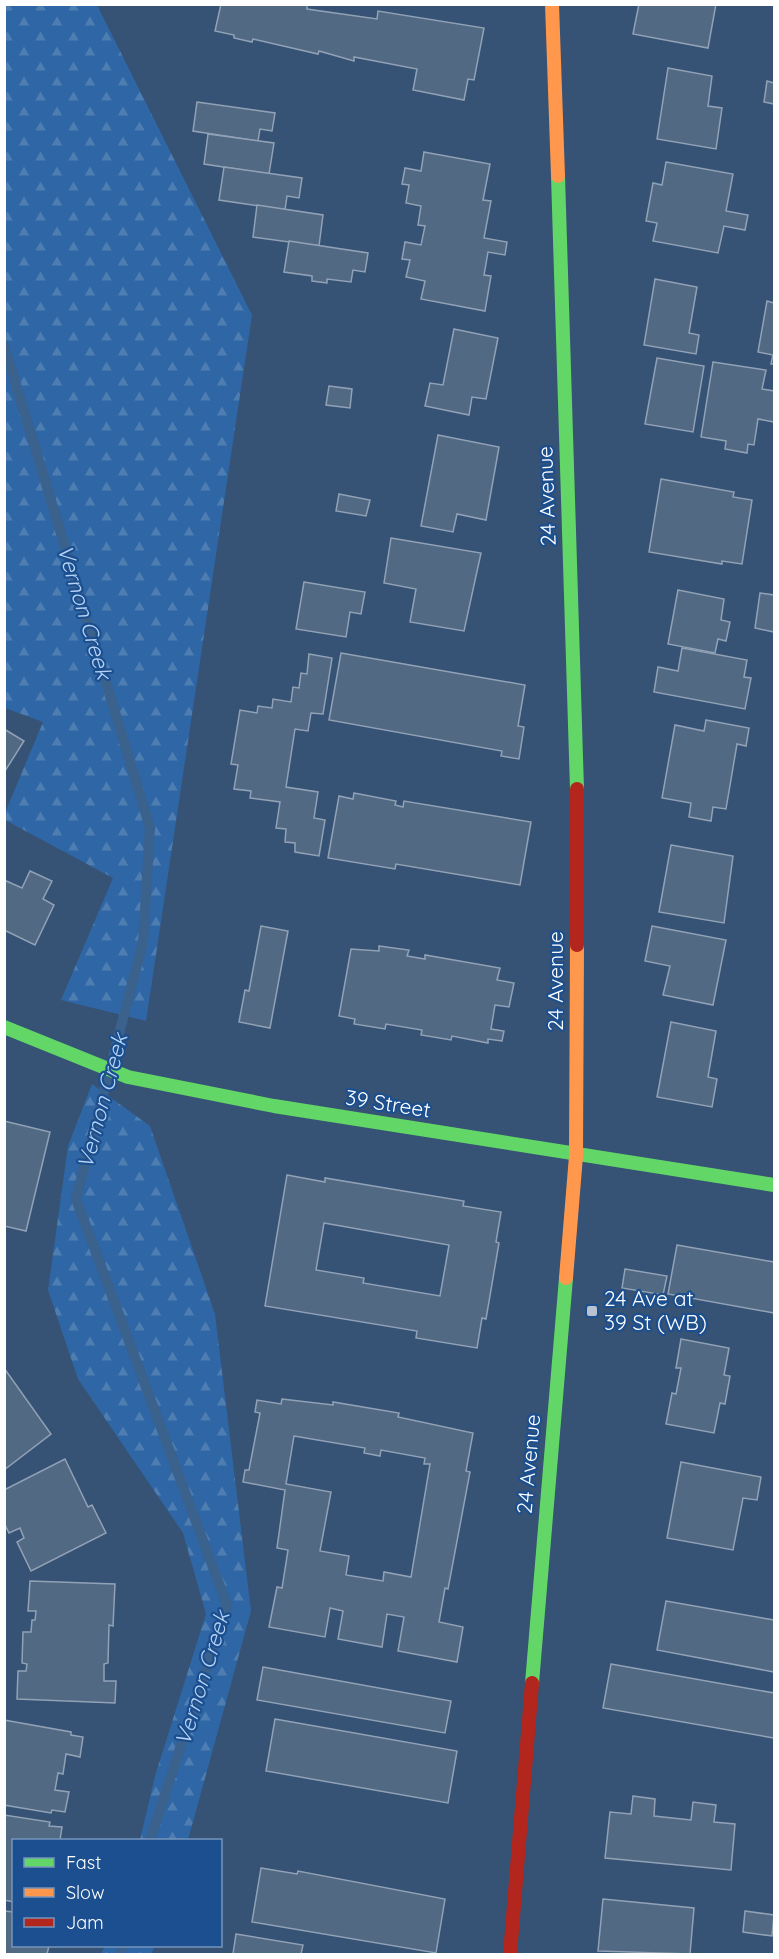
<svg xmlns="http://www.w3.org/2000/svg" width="779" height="1959" font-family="Quicksand,sans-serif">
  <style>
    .forest { fill: url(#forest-firs) }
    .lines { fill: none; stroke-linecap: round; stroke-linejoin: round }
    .stream { stroke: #3b618d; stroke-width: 10 }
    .building { fill: #526984; stroke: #92a2b6; stroke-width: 1.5; fill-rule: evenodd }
    .fast { stroke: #63d668; stroke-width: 14 }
    .slow { stroke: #ff974d; stroke-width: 14 }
    .jam { stroke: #b3261e; stroke-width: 14 }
    .poi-dot { fill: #b9c2ce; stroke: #1b4f8f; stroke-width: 2 }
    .labels { text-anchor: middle; stroke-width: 4.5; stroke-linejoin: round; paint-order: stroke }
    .street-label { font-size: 21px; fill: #fff; stroke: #1b4f8f }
    .poi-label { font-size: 21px; fill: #fff; stroke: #1b4f8f; text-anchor: start }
    .water-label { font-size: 22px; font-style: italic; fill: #b5d3f5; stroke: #1b4f8f }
  </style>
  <defs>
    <pattern id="forest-firs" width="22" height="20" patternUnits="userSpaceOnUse" patternTransform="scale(1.5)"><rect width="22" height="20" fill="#2f66a5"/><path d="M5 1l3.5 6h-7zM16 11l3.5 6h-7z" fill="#4e7db2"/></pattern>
  </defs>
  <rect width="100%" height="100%" fill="#365274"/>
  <g class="forest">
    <polygon points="4,5 97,5 252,315 146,1021 61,1000 113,878 5,820 5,813 43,722 5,708"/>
    <polygon points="92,1084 150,1126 215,1314 251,1611 188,1840 140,1840 155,1776 206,1614 183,1533 78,1379 48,1290 68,1146"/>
    <polygon points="105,1946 155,1946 151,1954 101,1954"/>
  </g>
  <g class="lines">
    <g class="stream">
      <polyline points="4,345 150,828 143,942 76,1199 227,1605 150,1840"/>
      <polyline points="120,1954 123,1946"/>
    </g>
  </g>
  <g class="building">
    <polygon points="221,4 304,4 307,5 307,9 377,19 378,11 484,28 474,80 468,79 464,100 413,90 417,69 354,57 354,61 319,51 318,54 253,39 252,42 234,38 234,35 215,31"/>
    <polygon points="639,4 716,4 708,48 633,34"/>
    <polygon points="668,68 712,76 708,106 722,108 716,149 657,139"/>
    <polygon points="767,81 774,83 774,104 764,102"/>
    <polygon points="197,102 275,113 272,131 260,129 258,141 193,131"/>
    <polygon points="208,134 274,143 269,174 204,164"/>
    <polygon points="424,152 490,164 483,200 491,201 484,238 507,242 505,255 488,252 484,275 491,276 485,311 421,299 425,281 406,277 410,260 402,259 405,242 421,245 425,226 418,225 421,206 406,203 409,185 402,184 405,168 421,171"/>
    <polygon points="666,162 733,174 726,211 748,215 745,230 724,226 718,253 653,241 657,223 646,221 653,183 662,185"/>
    <polygon points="224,167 302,178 299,198 287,196 285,210 219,200"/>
    <polygon points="257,205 323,215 319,246 253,237"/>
    <polygon points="289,241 368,253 365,272 353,270 351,282 327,279 327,283 312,281 312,276 284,272"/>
    <polygon points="655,279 697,287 689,333 699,335 696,354 644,345"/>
    <polygon points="767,301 774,303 774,364 771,364 773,355 758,352"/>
    <polygon points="454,329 498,338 486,399 472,397 469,415 425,406 430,383 443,385"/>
    <polygon points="657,358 704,366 693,432 645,424"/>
    <polygon points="713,362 766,370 762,389 774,391 774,422 758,419 754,445 748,444 747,453 725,449 726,441 701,437"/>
    <polygon points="329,386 352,389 350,408 326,405"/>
    <polygon points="438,435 499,447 486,520 457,514 453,532 421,526"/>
    <polygon points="661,479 734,492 733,497 752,500 742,564 722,561 722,564 649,552"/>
    <polygon points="339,494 370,500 366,516 336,511"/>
    <polygon points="391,538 481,553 464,631 410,622 416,589 384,583"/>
    <polygon points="304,582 365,592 361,614 350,612 346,637 296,629"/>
    <polygon points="678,590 724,599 721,620 730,622 726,641 718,639 715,653 668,644"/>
    <polygon points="760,593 774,595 774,632 755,628"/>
    <polygon points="682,648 747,660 744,677 751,678 745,709 654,692 658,667 678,671"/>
    <polygon points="341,653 525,685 518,726 524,727 519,759 501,756 502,751 329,720"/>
    <polygon points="309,654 332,658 323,714 311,713 308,731 295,729 286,787 318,792 314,818 325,820 319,856 295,852 295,843 285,842 286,829 276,828 280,802 250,798 251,791 234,789 238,765 231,764 240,710 257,713 258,706 272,708 273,699 291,702 293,687 299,688 301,673 307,674"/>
    <polygon points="706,720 749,728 746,746 737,744 726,809 713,807 711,821 689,817 691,803 662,798 675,725 704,731"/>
    <polygon points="4,729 24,741 5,771 4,770"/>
    <polygon points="354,793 396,801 395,805 403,807 404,801 531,822 520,885 396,864 395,869 328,858 339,796 353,799"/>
    <polygon points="671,845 733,856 724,923 659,912"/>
    <polygon points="30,871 52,881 43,899 54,905 35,945 4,930 4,880 22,888"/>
    <polygon points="261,926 288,931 270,1028 239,1022 245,990 249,991"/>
    <polygon points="652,926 726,940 713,1005 663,995 670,966 645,961"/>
    <polygon points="379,946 409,950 407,956 425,959 425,955 500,968 497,980 514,983 509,1007 495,1005 491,1029 504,1031 502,1041 488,1039 488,1043 452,1036 451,1040 421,1035 422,1030 386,1024 385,1029 354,1024 355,1019 339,1016 351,949 379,951"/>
    <polygon points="671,1022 716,1031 708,1077 717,1079 712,1107 657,1097"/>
    <polygon points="4,1121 50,1132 26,1231 4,1226"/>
    <path d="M287,1175L325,1182V1178L464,1201L463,1206L501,1212L496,1242L499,1243L486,1319L482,1318L477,1348L416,1338L417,1331L265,1306ZM324,1223L449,1245L440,1296L363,1283L364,1278L316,1270Z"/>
    <polygon points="677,1245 774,1262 774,1313 668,1294"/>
    <polygon points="625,1269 667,1276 663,1295 622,1288"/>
    <polygon points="681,1339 729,1348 724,1375 730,1376 725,1404 720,1403 714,1433 666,1424 672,1393 676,1394 681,1368 676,1368"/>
    <polygon points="4,1368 51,1434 4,1470"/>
    <path d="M282,1399L333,1405V1402L399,1413L398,1417L473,1433L466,1471L470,1472L448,1589L445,1588L439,1622L463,1627L457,1662L398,1651L404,1617L387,1614L382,1647L338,1639L343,1611L330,1608L325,1637L269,1627L277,1587L282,1588L288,1550L277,1548L285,1490L243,1482L245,1470H249L260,1413L255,1412L257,1400L281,1404ZM294,1436L365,1448L364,1453L380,1456L381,1450L425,1458L424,1464H430L411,1577L384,1572L383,1581L346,1575L349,1556L320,1551L331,1492L286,1484Z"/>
    <polygon points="65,1459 88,1507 92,1505 106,1533 31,1571 17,1542 24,1538 20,1528 9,1533 4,1523 4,1490"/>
    <polygon points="681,1462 761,1477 757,1500 743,1498 733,1550 667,1538"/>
    <polygon points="30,1581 115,1584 113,1626 109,1625 108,1663 104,1664 104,1681 116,1681 115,1703 17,1699 18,1671 26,1671 27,1664 22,1663 23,1632 31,1632 32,1620 35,1620 36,1611 28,1611"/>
    <polygon points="666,1601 774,1620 774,1672 657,1650"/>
    <polygon points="611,1664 774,1693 774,1738 603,1708"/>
    <polygon points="263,1667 451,1701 445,1733 257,1700"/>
    <polygon points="275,1719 457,1751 448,1803 266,1771"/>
    <polygon points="4,1720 71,1732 71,1735 83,1737 80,1757 66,1754 63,1774 58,1773 55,1790 69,1792 65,1812 52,1810 51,1813 4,1805"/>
    <polygon points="633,1796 655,1799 654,1816 691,1820 693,1802 716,1805 714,1822 735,1824 731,1870 605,1858 610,1812 631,1814"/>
    <polygon points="4,1815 50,1822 49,1826 62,1827 60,1840 14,1840 14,1902 4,1900"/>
    <polygon points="261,1868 297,1874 298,1871 445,1899 436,1953 252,1922"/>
    <polygon points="603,1899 694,1908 690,1954 598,1951"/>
    <polygon points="4,1911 14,1912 14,1946 49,1946 47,1954 4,1954"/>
    <polygon points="745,1911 774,1915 772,1936 743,1932"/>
    <polygon points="236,1934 303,1945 301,1954 233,1954"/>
  </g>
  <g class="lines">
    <g class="fast">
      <polyline points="558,176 577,789"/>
      <polyline points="4,1027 128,1077 274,1106 774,1185"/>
      <polyline points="532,1683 566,1278"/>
    </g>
    <g class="slow">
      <polyline points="552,4 558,176"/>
      <polyline points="566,1278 576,1156 577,945"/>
    </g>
    <g class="jam">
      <polyline points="577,945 577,789"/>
      <polyline points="510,1954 532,1683"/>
    </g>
  </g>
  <rect class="poi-dot" x="586" y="1305" width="12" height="12" rx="3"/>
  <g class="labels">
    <g class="street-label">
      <text transform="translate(547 496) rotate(-92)" y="7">24 Avenue</text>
      <text transform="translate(556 981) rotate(-90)" y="7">24 Avenue</text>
      <text transform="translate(388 1104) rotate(9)" y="7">39 Street</text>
      <text transform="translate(529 1464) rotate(-85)" y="7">24 Avenue</text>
    </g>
    <g class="poi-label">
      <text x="604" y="1306">24 Ave at<tspan x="604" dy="24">39 St (WB)</tspan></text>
    </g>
    <g class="water-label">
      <text transform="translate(85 612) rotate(73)" y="8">Vernon Creek</text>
      <text transform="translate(102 1101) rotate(-75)" y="8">Vernon Creek</text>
      <text transform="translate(202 1678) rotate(-73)" y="8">Vernon Creek</text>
    </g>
  </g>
  <rect width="779" height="1959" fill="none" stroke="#ffffff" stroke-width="12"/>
  <rect x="12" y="1839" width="210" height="108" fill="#1b4f8f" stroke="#7695bc" stroke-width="1.5"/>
  <rect x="24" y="1858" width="30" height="9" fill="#63d668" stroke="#7695bc" stroke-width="1.5"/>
  <text x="66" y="1869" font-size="18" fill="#ffffff">Fast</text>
  <rect x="24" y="1888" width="30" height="9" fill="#ff974d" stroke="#7695bc" stroke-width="1.5"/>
  <text x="66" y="1899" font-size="18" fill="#ffffff">Slow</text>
  <rect x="24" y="1918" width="30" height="9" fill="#b3261e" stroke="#7695bc" stroke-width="1.5"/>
  <text x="66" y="1929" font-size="18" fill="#ffffff">Jam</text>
</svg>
